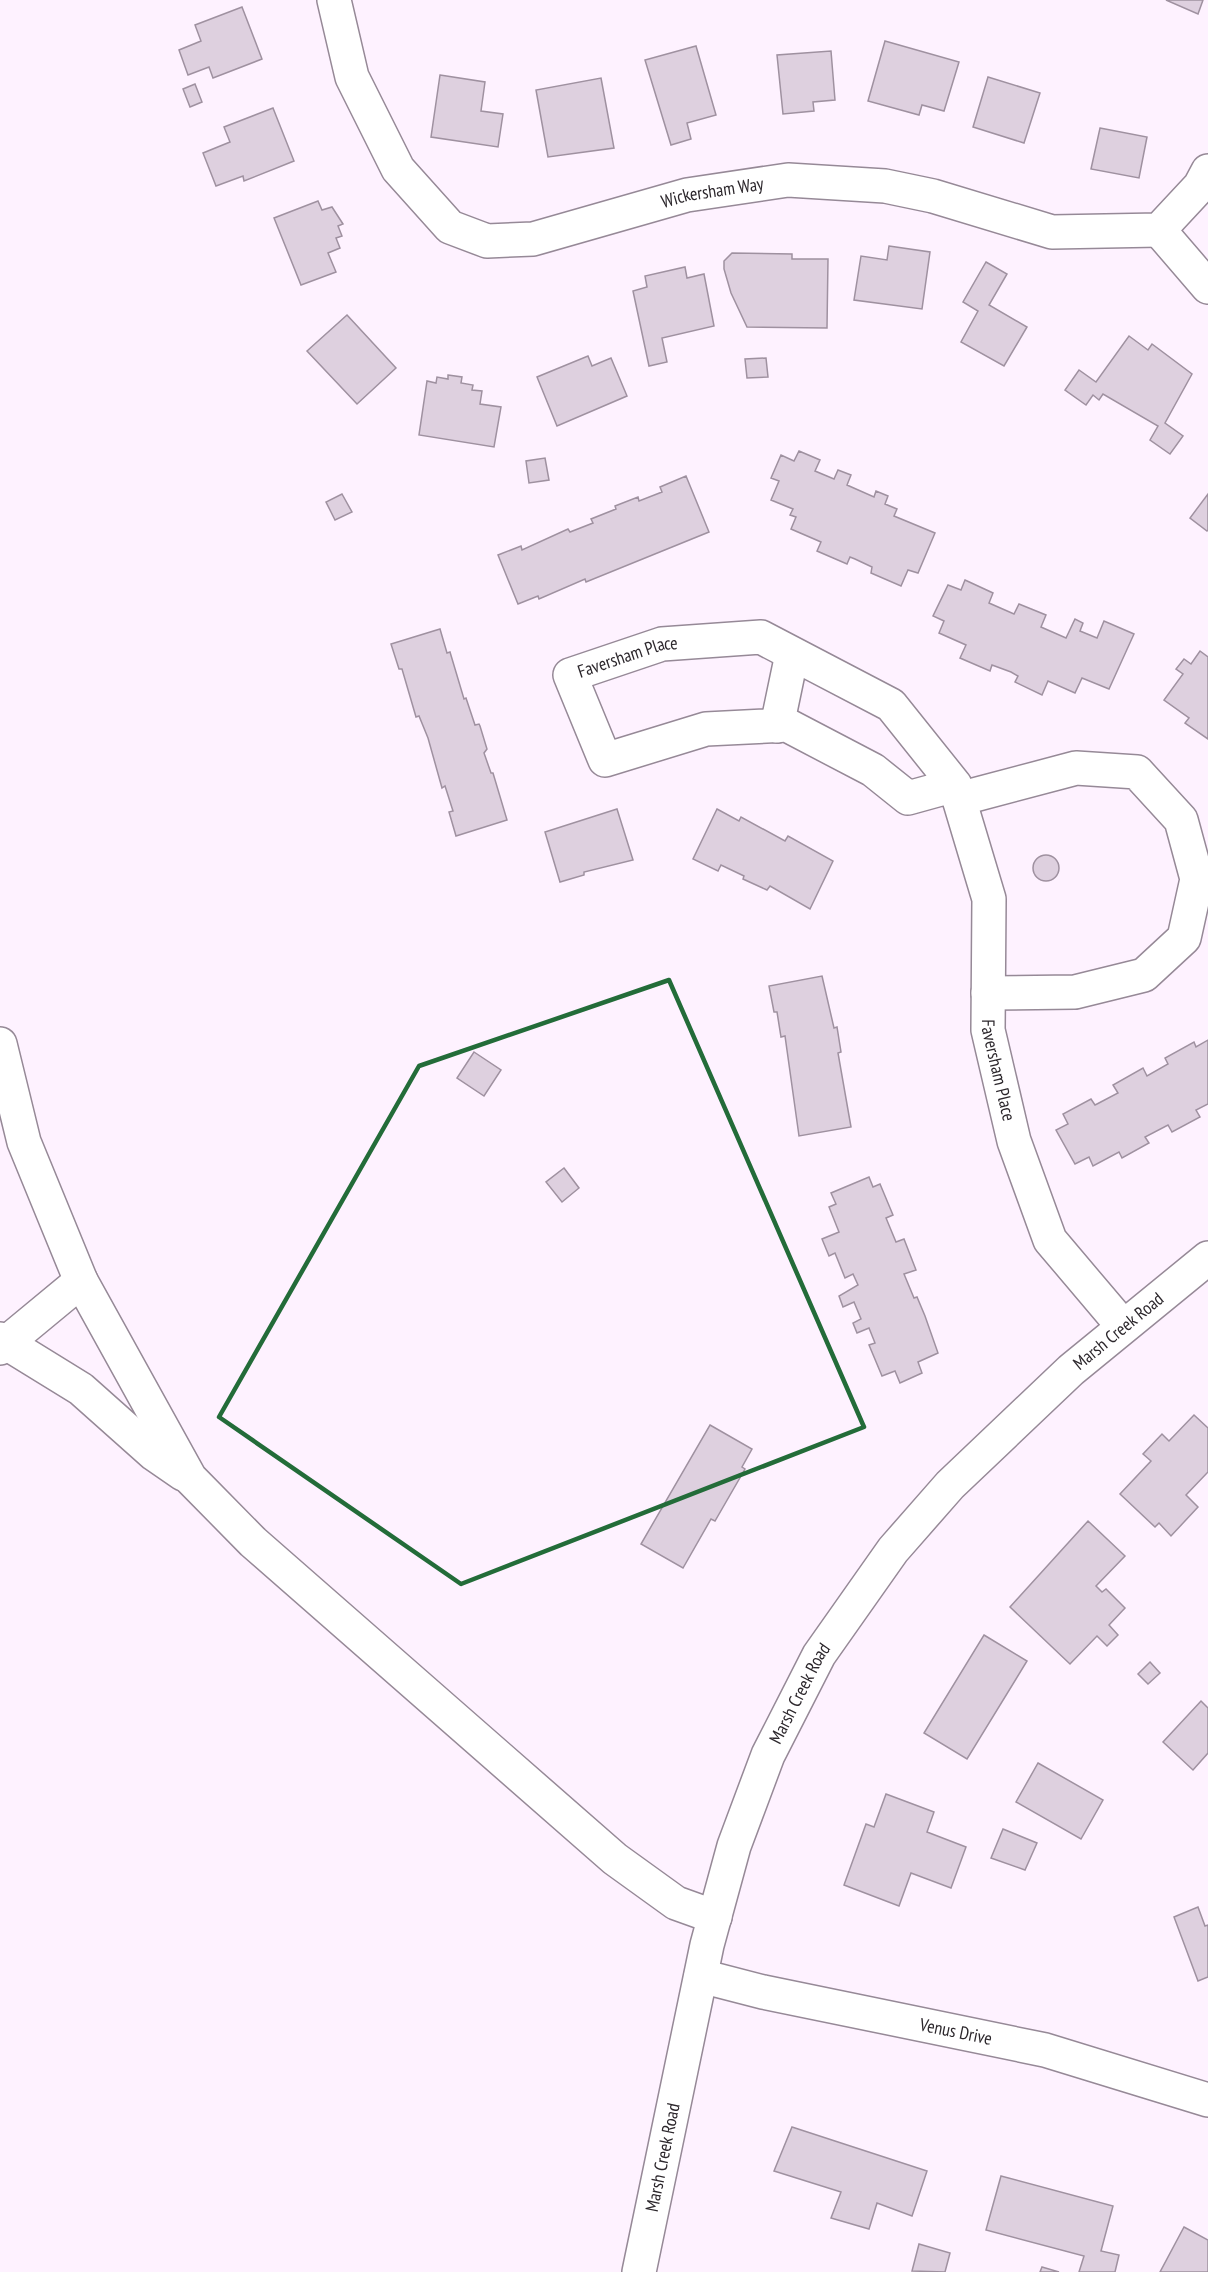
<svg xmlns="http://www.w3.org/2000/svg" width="1208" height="2272" font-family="'PT Sans Narrow',sans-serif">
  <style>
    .building { fill: #ded0df; stroke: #9f91a0; stroke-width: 1.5 }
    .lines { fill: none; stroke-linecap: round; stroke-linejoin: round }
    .minor-casing { stroke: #968997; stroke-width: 36 }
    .minor { stroke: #fff; stroke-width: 33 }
    .marked { fill: none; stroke: #236c39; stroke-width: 4.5; stroke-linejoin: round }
    .labels { text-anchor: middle; stroke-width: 5; stroke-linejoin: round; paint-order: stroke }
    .street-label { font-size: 18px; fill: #2c272c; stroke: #fef2ff }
  </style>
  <rect width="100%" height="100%" fill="#fef2ff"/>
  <g class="building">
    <polygon points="1166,0 1203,0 1198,14"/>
    <polygon points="242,7 262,59 213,78 209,67 188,75 179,50 201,41 195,25"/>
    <polygon points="885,41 959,62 944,111 922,105 919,115 868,101"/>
    <polygon points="696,46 716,115 687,123 691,139 671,145 645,60"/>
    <polygon points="831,51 835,100 813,102 814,111 783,114 777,55"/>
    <polygon points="440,75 485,82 481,111 503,114 498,147 431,137"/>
    <polygon points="988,77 1040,93 1024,143 973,127"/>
    <polygon points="601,78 614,148 548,157 536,90"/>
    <polygon points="195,84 202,102 190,107 183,89"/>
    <polygon points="273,108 294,161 244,181 243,176 216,186 203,153 230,142 224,127"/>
    <polygon points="1100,128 1147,137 1139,178 1091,169"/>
    <polygon points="318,201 322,210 332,207 343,224 338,226 342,236 336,238 340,248 328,253 336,272 301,285 274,218"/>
    <polygon points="889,246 930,252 922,309 854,300 861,256 887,260"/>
    <polygon points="732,253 792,254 792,259 828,259 827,328 747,327 731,293 724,269 724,261"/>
    <polygon points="986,262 1007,274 989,305 1027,327 1004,366 961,342 978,311 963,302"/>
    <polygon points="685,267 687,278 704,274 714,326 662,338 667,362 649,366 633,291 647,287 645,276"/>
    <polygon points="347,315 396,368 357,404 307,351"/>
    <polygon points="1129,336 1148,350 1152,344 1192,374 1165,423 1183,436 1170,454 1150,440 1158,426 1103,394 1099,400 1093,395 1086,405 1065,390 1079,370 1096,382"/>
    <polygon points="588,356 592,366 611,358 627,396 557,426 537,377"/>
    <polygon points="766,358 768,377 747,378 745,359"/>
    <polygon points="448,375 462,377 461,383 473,385 472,390 482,391 480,404 501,407 494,447 419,435 427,381 436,383 437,377 448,379"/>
    <polygon points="799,451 820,460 815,471 834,479 838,470 851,475 847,485 874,497 876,491 888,496 885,504 897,509 894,516 935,533 918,573 908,570 901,586 871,573 872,567 855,559 850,557 847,564 817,551 821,542 791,529 796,517 790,515 793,509 771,500 779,481 771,478 781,455 794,461"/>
    <polygon points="545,458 549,480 529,483 526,461"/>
    <polygon points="686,476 709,532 586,582 585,579 539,599 538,596 518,604 498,555 521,546 522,550 568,529 570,532 593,523 591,519 616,509 615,506 638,497 639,501 662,492 660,487"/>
    <polygon points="342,494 352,512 335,520 326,502"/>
    <polygon points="1208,494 1208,530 1207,531 1190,518"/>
    <polygon points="965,580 993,593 989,603 1014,614 1019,604 1046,615 1041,627 1066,638 1075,619 1083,623 1080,631 1097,638 1104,621 1134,634 1109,689 1082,678 1075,693 1048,681 1042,695 1015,682 1018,676 1011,672 992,665 990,671 960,658 966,645 939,633 944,621 933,616 948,585 961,590"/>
    <polygon points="440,629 447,653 450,652 464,699 466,698 475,725 479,724 480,726 487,749 484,753 491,773 493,773 507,820 456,836 449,812 453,811 445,786 442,788 428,738 419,716 416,717 402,669 399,669 391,644"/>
    <polygon points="1200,651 1208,657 1208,739 1185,723 1189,718 1164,700 1183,674 1176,669 1184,659 1191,664"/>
    <polygon points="617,809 633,860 584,872 584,875 560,882 545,832"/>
    <polygon points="717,809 739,821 741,817 785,841 788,836 833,861 810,909 770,886 767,890 743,879 744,876 721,865 718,871 693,859"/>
    <circle cx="1046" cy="868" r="13"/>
    <polygon points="822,976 834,1028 837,1027 841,1052 838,1053 851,1127 799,1136 785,1036 781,1037 777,1012 774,1012 769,986"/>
    <polygon points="1208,1040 1208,1104 1196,1110 1200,1117 1172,1132 1168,1125 1145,1137 1149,1143 1122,1158 1119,1152 1093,1166 1089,1157 1075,1164 1056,1130 1068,1124 1063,1114 1091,1099 1095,1105 1097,1104 1118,1093 1113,1085 1143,1068 1147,1076 1168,1064 1165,1058 1194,1042 1196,1047"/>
    <polygon points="474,1052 501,1070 484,1096 457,1078"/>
    <polygon points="564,1168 579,1188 562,1202 546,1182"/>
    <polygon points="869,1177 873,1187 880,1184 893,1215 886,1218 896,1242 904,1239 916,1270 904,1274 914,1298 917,1297 925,1316 938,1353 918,1362 922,1373 900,1383 895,1371 882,1376 869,1345 875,1343 869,1328 857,1333 853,1323 861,1319 854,1302 843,1307 839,1296 858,1285 853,1274 845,1278 835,1253 829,1256 822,1239 839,1232 829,1207 836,1204 831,1193"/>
    <polygon points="1194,1415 1208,1428 1208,1472 1186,1495 1198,1507 1171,1536 1159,1523 1155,1527 1120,1494 1151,1461 1143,1454 1162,1434 1169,1441"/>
    <polygon points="710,1425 752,1449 742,1467 745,1469 715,1521 711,1519 683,1568 641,1544"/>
    <polygon points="1088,1521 1125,1556 1096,1586 1102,1592 1106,1589 1125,1608 1109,1625 1118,1635 1107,1646 1097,1636 1070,1664 1010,1607"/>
    <polygon points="984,1635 1027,1661 967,1759 924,1733"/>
    <polygon points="1150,1662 1160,1673 1148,1684 1138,1674"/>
    <polygon points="1201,1701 1208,1708 1208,1753 1193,1770 1163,1742"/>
    <polygon points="1038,1763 1103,1800 1081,1839 1016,1802"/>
    <polygon points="886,1794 934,1812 927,1832 966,1847 951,1888 911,1873 899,1906 844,1885 866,1824 874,1827"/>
    <polygon points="1003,1829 1037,1843 1025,1870 991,1858"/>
    <polygon points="1198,1907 1205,1926 1208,1925 1208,1977 1198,1981 1174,1917"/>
    <polygon points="792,2127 927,2171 912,2216 877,2203 869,2229 831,2218 841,2192 774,2171"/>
    <polygon points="1001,2176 1113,2206 1101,2251 1119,2255 1115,2272 1079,2272 1084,2256 986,2230"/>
    <polygon points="1184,2227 1208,2240 1208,2272 1160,2272"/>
    <polygon points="919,2244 950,2253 945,2272 912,2271"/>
    <polygon points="1042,2267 1059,2272 1040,2272"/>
  </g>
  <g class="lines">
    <g class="minor-casing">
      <g id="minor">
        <path id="s1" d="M334,0L352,77L398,169L450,227L487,241L533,239L687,195L788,180L885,186L933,196L1052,232L1159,230L1200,186L1208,171"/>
        <polyline points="1159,230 1208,287"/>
        <polyline points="777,726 792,654"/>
        <path id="s2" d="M955,785L908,798L873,770L787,725L706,729L605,760L570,675L662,644L761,637L891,705L955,785L959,799L989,899L988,1030L1014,1141L1050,1240L1122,1325"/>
        <polyline points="959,799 1076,768 1137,772 1181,820 1197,879 1184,938 1144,975 1075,992 988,993"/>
        <polyline points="0,1044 24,1142 81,1281"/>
        <polyline points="0,1339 81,1389 154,1454 183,1474"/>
        <polyline points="0,1348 81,1281 190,1478 253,1542 615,1859 676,1903 715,1917"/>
        <path id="s3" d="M701,1976L763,1992L1045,2050L1208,2100"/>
        <path id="s4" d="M639,2272L707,1945L734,1846L768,1755L819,1655L893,1550L950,1485L1071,1370L1208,1258"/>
      </g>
    </g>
    <use href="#minor" class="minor"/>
  </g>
  <path class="marked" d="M669,980L864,1427L461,1584L219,1417L419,1066Z"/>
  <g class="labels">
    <g class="street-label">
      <text dy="6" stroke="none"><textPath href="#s1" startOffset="531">Wickersham Way</textPath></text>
      <text dy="6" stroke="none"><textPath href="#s2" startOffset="530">Faversham Place</textPath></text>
      <text dy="6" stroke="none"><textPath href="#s2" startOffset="1206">Faversham Place</textPath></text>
      <text dy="6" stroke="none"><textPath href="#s4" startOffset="1089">Marsh Creek Road</textPath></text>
      <text dy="6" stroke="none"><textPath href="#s4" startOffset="603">Marsh Creek Road</textPath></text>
      <text dy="6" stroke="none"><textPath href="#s3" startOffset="261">Venus Drive</textPath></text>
      <text dy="6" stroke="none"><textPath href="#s4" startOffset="117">Marsh Creek Road</textPath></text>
    </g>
  </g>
</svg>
